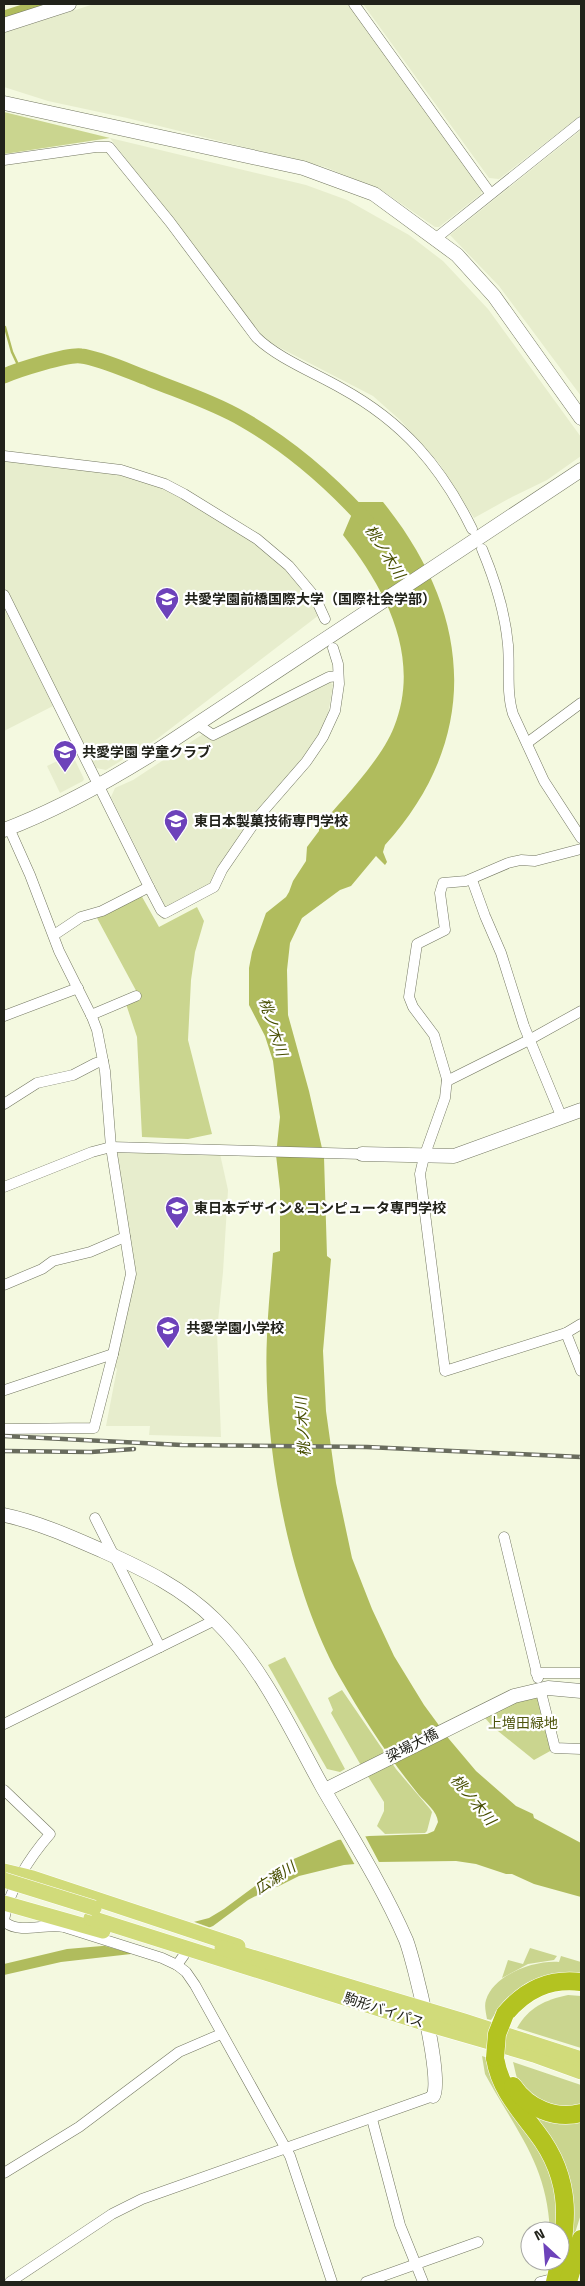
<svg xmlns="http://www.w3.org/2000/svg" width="585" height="2286" font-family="'Titillium Web','Noto Sans JP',sans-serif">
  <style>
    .built { fill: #e7edcd }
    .green { fill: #cad58f }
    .water { fill: #b0bc5d }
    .pier { fill: #f4f9e0 }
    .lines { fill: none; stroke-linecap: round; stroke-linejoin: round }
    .stream { stroke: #b0bc5d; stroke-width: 2.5 }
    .canal { stroke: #b0bc5d; stroke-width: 9 }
    .river { stroke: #b0bc5d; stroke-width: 15 }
    .street-casing { stroke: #737761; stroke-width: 11 }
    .secondary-casing { stroke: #737761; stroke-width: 15 }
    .primary-casing { stroke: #fff; stroke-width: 16 }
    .highway-casing { stroke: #fff; stroke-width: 19 }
    .street { stroke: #fff; stroke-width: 10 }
    .secondary { stroke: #fff; stroke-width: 14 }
    .primary { stroke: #d1db7a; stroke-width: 15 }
    .highway { stroke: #b3c321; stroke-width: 18 }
    .rail-casing { stroke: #696c5e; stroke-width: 4.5 }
    .rail { stroke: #fff; stroke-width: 2.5; stroke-dasharray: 8; stroke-linecap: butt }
    .primary-bridge-casing { stroke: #fff; stroke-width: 16; stroke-linecap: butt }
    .highway-bridge-casing { stroke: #fff; stroke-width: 19; stroke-linecap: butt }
    .primary-bridge { stroke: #d1db7a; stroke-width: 15 }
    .highway-bridge { stroke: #b3c321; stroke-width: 18 }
    .labels { text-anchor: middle; stroke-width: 4.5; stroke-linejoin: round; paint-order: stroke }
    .poi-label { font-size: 14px; font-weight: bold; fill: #21221a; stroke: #fff; text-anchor: start }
    .park-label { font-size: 14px; fill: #4e550d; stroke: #fff }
    .street-label { font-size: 14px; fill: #21221a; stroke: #fff }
    .water-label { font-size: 15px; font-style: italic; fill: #474e01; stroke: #fff }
  </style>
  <rect width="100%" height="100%" fill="#f4f9e0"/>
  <g class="built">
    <polygon points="94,4 348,4 482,189 481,194 439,227 435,227 383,191 325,167 127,118 48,101 4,87 4,33"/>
    <polygon points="363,4 581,4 581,115 499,179 489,178"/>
    <polygon points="581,130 581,396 499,286 450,235"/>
    <polygon points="110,138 306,185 347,200 409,235 443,261 488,309 581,437 581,456 547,480 512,497 474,518 439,463 400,420 373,396 263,339"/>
    <polygon points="4,461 116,473 147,482 176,494 252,539 287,569 310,595 319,615 157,739 106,770 96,768 4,587"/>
    <polygon points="4,607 53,706 4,731"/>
    <polygon points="329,681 333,685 330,703 327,718 319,735 298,766 274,791 218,871 212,886 166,908 111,797 115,788 133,780 203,734"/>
    <polygon points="72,754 84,779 83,781 60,793 47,766"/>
    <polygon points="117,1151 220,1154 228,1190 223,1272 217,1331 221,1437 149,1435 150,1426 106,1426 117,1369 113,1367 135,1280"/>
  </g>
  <g class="green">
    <polygon points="4,112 110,138 4,154"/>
    <polygon points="141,895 159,927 197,907 204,921 195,952 191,980 188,1040 212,1134 188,1139 142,1137 137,1037 126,1004 140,998 97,918"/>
    <polygon points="285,1657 345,1769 340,1772 327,1769 268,1665"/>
    <polygon points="342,1690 396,1769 430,1809 432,1812 427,1831 425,1833 385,1834 377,1826 384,1811 384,1802 359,1762 331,1713 333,1710 328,1698"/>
    <polygon points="538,1695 552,1750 534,1760 493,1727 485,1718 505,1705"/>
    <polygon points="530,1948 557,1956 554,1960 528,1964 502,1978 508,1960 523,1964"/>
    <path d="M561,1956L581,1962V1973C539,1970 513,1985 491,2020L487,2019C486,2013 484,2006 486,2000C494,1974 535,1960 559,1962Z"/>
    <path d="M568,1995L581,1996V2048L517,2028C529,2007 545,2000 568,1995Z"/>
    <path d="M482,2056L488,2058L547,2160L557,2193L558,2231H550C547,2167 520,2136 490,2083L485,2074Z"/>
    <path d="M513,2062L581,2085V2106C560,2113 533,2104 520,2085C516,2078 515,2069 513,2062Z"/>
    <polygon points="525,2104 581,2118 581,2214 570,2249 571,2218"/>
  </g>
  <path class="water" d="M357,502H383C472,612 483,737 385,845L383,852L387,862L385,865L376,856L351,886L340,890L302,918L290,943L287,970L288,1015L309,1091L324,1157L327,1256L331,1259L323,1351L326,1411L336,1483L352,1558L372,1609L394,1656L424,1705L449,1739L476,1771L516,1806L533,1814L534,1818L581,1843V1897L534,1884L512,1874H506L476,1864L456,1861L377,1862L344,1865L299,1876L277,1887L275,1886L248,1900L213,1926L168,1945L131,1954L61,1962L4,1975V1964L67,1949L102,1946L209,1918L224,1909L289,1861L338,1840L369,1836L427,1834L434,1831L438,1822C437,1811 426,1803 419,1795C389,1758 363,1718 339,1676C288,1585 262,1440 267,1336C268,1308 271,1281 273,1253L280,1251V1190L276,1155L280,1117L273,1061L265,1036L249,1005V968L252,952L266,913L286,897L289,892L293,881L306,861L307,847L319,831V827C341,801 382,759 394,727C422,657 385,588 343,535Z"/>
  <g class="pier">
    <polygon points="364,1834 380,1864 356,1867 340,1838"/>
    <polygon points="189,1920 214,1929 169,1947 137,1955 98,1944"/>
  </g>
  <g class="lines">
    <polyline class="stream" points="5,327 12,352 20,369"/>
    <polyline class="canal" points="4,15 38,4"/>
    <path class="river" d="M4,376C17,370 68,354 81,356C100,358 130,372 149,379C181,392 215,403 244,420C291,447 331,482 367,522"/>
    <g class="street-casing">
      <g id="street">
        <polyline points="354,4 490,193"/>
        <path d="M4,160L96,147H109L170,222L256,337C277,358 315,373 341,388C403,422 441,466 472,529"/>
        <polyline points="435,239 581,122"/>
        <polyline points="4,456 121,470 165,484 184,494 257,539 289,566 315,597 325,619"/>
        <path d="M482,549C495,580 505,611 508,645C510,667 506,692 513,714L544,781L581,838"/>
        <polyline points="4,595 149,887 161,910 165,913 214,887 222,870 259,816 306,762 323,737 335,711 339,684 338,664 333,648"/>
        <polyline points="197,724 213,735 329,677 338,676"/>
        <polyline points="527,743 581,703"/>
        <polyline points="581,849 535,861 521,860 508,863 466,881 443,883 440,893 445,930 417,944 409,997 413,1007 434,1035 447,1079 445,1098 424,1157 420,1174 445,1371 566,1333 581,1324"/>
        <polyline points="472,880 485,916 501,953 524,1026 562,1118"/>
        <polyline points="54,935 81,917 102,911 149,887"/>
        <polyline points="91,1015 136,996"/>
        <polyline points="4,1016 78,988"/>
        <polyline points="447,1081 529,1040 581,1011"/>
        <polyline points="4,1104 37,1083 73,1075 96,1063 103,1061"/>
        <polyline points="4,1187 92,1152 111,1147 362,1154"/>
        <polyline points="4,1285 42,1269 53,1261 90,1252 125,1237"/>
        <polyline points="566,1333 581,1371"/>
        <polyline points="5,1390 113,1354"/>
        <polyline points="4,1429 94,1428 113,1354 131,1274 111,1147 105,1071 97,1030 92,1017 59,951 30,875 9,828"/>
        <polyline points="95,1518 160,1647"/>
        <polyline points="504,1537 538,1678"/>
        <polyline points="536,1673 581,1673"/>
        <polyline points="542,1696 555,1748 581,1749"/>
        <polyline points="4,1724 215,1620"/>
        <path d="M4,1790L50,1834C30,1857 9,1889 4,1920L6,1923C21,1934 46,1923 64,1927L162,1958L177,1965L184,1955"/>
        <polyline points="177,1965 186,1972 195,1985 290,2156 332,2282"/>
        <polyline points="372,2119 400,2225 423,2282"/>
        <polyline points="4,2173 79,2127 179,2052 221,2034"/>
        <polyline points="10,2282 112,2214 142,2199 433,2096"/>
        <polyline points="366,2282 478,2242"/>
        <polyline points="540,2282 548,2280 555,2282"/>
      </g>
    </g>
    <g class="secondary-casing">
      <g id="secondary">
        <polyline points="4,25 69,4"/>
        <polyline points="4,103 303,168 374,194 457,255 494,296 581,418"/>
        <path d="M4,830C57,810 107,782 155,752L581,470"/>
        <polyline points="362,1154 454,1156 581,1110"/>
        <path d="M4,1515C38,1522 71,1537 103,1551C143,1569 183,1588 215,1620C263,1667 291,1730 323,1788C352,1838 383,1887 406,1940C414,1961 444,2083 433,2096"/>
        <polyline points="325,1790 514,1696 548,1688 581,1691"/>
      </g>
    </g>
    <g class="primary-casing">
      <g id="primary">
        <polyline points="4,1871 33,1878 238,1946"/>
        <polyline points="4,1903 103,1931"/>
        <polyline points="91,1918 427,2024 534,2055 581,2072"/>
        <polyline points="222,1948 464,2021 581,2059"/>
      </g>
    </g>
    <g class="highway-casing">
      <g id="highway">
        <path d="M505,2014C525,1990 549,1978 581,1982"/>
        <path d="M495,2058C500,2089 519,2109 537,2133C574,2181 568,2227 555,2282"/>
        <path d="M513,2086C528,2108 555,2120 581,2113"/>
        <polyline points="568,2282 581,2239"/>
      </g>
    </g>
    <use href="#street" class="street"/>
    <use href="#secondary" class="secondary"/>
    <use href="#primary" class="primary"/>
    <use href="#highway" class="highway"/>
    <g class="rail-casing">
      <g id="rail">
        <polyline points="4,1436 182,1445 367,1447 581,1457"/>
        <polyline points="4,1451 91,1452 134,1449"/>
      </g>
    </g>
    <use href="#rail" class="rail"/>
    <g class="primary-bridge-casing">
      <polyline id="primary-bridge" points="4,1880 94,1908"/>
    </g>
    <g class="highway-bridge-casing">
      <polyline id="highway-bridge" points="495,2058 497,2034 505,2014"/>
    </g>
    <use href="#primary-bridge" class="primary-bridge"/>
    <use href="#highway-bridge" class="highway-bridge"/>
  </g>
  <defs>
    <g id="university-pin" transform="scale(1.25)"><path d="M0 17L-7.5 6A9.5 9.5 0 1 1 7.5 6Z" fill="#6d42ba" stroke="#fff"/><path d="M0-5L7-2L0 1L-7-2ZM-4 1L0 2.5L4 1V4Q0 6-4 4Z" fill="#fff"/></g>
    <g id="school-pin" transform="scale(1.25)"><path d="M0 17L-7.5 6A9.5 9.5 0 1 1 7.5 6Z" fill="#6d42ba" stroke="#fff"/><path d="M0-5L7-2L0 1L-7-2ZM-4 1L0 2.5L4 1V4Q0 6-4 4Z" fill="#fff"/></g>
  </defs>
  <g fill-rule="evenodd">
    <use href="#university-pin" x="167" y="599"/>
    <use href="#school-pin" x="65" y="752"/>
    <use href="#school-pin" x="176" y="821"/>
    <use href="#school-pin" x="177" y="1208"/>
    <use href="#school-pin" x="168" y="1328"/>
  </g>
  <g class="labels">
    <g class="poi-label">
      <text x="184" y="604">共愛学園前橋国際大学（国際社会学部）</text>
      <text x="82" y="757">共愛学園 学童クラブ</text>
      <text x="194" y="826">東日本製菓技術専門学校</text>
      <text x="194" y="1213">東日本デザイン＆コンピュータ専門学校</text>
      <text x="186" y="1333">共愛学園小学校</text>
    </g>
    <g class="park-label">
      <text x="523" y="1728">上増田緑地</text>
    </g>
    <g class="street-label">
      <text transform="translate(412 1745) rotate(-27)" y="5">梁場大橋</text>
      <text transform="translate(384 2010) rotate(18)" y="5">駒形バイパス</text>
    </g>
    <g class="water-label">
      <text transform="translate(385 552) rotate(58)" y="5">桃ノ木川</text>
      <text transform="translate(273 1027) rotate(72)" y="5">桃ノ木川</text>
      <text transform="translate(303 1427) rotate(-94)" y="5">桃ノ木川</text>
      <text transform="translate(473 1800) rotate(50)" y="5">桃ノ木川</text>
      <text transform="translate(275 1878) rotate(-33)" y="5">広瀬川</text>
    </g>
  </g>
  <rect width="585" height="2286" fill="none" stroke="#21221a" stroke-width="10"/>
  <g transform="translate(545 2246) rotate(334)"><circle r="24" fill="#ffffff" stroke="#a6a7a3"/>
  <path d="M0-4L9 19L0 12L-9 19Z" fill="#6d42ba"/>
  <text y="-8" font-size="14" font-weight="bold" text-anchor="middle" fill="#21221a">N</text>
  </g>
</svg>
